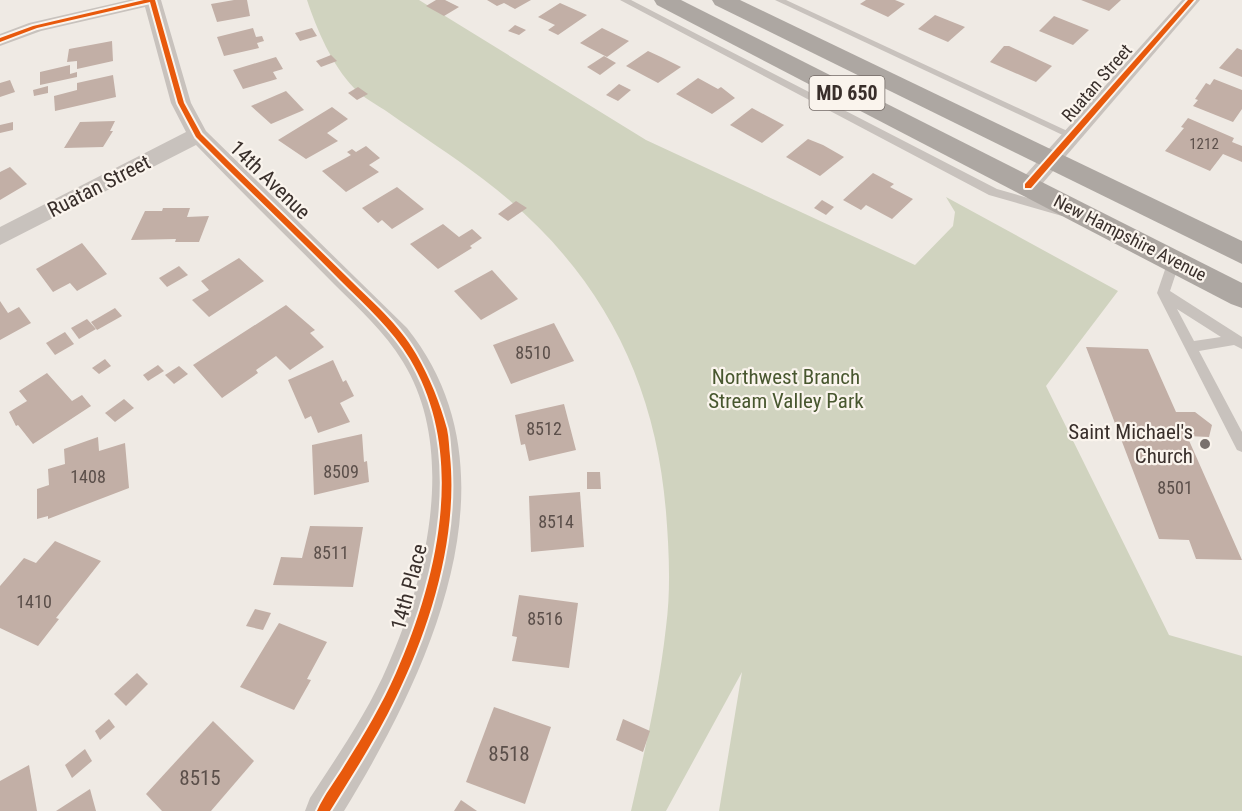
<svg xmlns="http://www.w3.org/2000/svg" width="1242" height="811" font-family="'Roboto Condensed',sans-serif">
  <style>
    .green { fill: #d0d3bf }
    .building { fill: #c2afa6 }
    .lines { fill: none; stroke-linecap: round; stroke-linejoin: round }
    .lane { fill: #c8c2bd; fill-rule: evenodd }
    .street { fill: #c8c2bd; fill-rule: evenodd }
    .primary { fill: #ada7a2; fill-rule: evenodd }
    .cycleway-casing { stroke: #faf4ed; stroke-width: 4 }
    .cycleway { fill: #e8590c; fill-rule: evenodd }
    .poi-dot { fill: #79706c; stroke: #faf4ed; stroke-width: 2 }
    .labels { text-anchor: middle; stroke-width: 4.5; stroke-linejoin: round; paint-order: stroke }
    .far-number-label { font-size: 15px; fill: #5b4f4a }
    .far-street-label { font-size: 18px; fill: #392f2b; stroke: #faf4ed }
    .number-label { font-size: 18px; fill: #5b4f4a }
    .shield { fill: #faf4ed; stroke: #736a65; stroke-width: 1.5 }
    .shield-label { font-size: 20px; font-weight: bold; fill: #392f2b }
    .street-label { font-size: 21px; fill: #392f2b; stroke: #faf4ed }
    .park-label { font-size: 21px; fill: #48572f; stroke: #faf4ed }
    .poi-label { font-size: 21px; fill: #392f2b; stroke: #faf4ed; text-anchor: end }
    .near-number-label { font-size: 21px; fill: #5b4f4a }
  </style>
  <rect width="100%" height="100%" fill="#efeae4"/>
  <path class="green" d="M307,0H419L646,140L915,265L953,226L955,212L946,197L1118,291L1046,386L1169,635L1242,656V811H719L742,672L666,811H631C645,750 659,690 666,627C671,589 669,550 666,512C655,373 595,264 483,179C453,156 420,135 389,113C378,105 363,98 354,88C332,65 317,30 307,0Z"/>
  <g class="building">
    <polygon points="234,0 247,0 250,16 217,22 211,4"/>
    <polygon points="436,0 445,0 459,7 444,16 426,6"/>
    <polygon points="487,0 531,0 515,9 504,3 497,6"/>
    <polygon points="866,0 895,0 905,4 888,17 860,4"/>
    <polygon points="1081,0 1121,0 1109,11"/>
    <polygon points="560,3 587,15 558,35 548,30 555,25 538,17"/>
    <polygon points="935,15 965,27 948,42 918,29"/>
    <polygon points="1054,16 1089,30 1073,45 1039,31"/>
    <polygon points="515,25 526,30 519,35 508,31"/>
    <polygon points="253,28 256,37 262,36 264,41 257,43 259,48 224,56 217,37"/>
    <polygon points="312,28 317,36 300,41 295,33"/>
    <polygon points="602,28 629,41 607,57 580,43"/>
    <polygon points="112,41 113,61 77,69 77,61 67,62 69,49"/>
    <polygon points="1004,46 1009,46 1052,66 1036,82 990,62"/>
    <polygon points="1237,48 1242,50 1242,77 1219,68"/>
    <polygon points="648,51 661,57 681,67 658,83 626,66"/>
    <polygon points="331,55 337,61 321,67 316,61"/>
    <polygon points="604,56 616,63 600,75 587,67"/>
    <polygon points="276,57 283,69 273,72 277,79 243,89 233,70"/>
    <polygon points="70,65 70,74 77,72 77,77 40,85 40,72"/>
    <polygon points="113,75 116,97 55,111 54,96 77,90 77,83"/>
    <polygon points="698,78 718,89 721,87 735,98 712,114 676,94"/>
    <polygon points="1214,79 1242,90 1242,109 1233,122 1193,106 1198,100 1195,99 1206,83 1210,85"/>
    <polygon points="10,80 15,92 0,97 0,83"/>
    <polygon points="619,84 631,90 618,101 606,95"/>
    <polygon points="48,86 48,93 34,96 33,90"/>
    <polygon points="358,87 368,94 357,100 348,93"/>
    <polygon points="286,91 304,110 271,124 251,106"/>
    <polygon points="332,107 348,119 327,133 338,141 306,159 278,140"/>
    <polygon points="752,108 784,125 762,143 730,125"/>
    <polygon points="1188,118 1234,138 1232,142 1242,146 1242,162 1223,154 1210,171 1165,151 1184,128 1181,127"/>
    <polygon points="115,121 110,131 113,131 103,147 64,148 80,122"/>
    <polygon points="13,122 13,130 0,133 0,125"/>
    <polygon points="808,139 823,145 844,157 820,176 786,157"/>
    <polygon points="366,146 380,158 369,165 379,172 346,192 322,171 351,155 347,152 352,149 356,152"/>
    <polygon points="10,167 27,184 0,200 0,172"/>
    <polygon points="873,173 894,184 890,187 913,199 892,219 866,205 861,210 843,200"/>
    <polygon points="397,187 424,209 392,229 382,220 378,223 362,208"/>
    <polygon points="822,200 834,207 826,215 814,208"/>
    <polygon points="516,201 527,208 508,221 498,214"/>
    <polygon points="163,208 190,208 187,217 209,216 199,242 175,242 176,239 131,240 145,211 162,211"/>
    <polygon points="443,224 459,237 472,229 482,238 470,246 472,248 438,269 410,244"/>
    <polygon points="82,243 107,274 77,291 70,283 53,292 36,269"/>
    <polygon points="239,258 264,281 209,317 192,300 209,290 201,281"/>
    <polygon points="179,266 188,275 167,287 159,278"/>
    <polygon points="492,270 518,299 481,320 454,291"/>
    <polygon points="0,301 8,313 19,307 31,323 0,340"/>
    <polygon points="286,305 315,330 310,333 324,347 290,370 276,356 256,370 258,373 222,398 193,365"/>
    <polygon points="115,308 122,316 97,330 91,322"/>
    <polygon points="87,319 96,329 79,339 71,328"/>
    <polygon points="554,323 574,361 511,384 493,345"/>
    <polygon points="65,332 74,344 55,355 46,343"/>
    <polygon points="1086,347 1148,349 1176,412 1195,412 1212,425 1209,437 1187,436 1242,560 1196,559 1189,540 1159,539"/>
    <polygon points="105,359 111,366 99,374 92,368"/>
    <polygon points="333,360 343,382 346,380 354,396 340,403 350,422 318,433 311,416 305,419 288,380"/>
    <polygon points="158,365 164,371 148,381 143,375"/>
    <polygon points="179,366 188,374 174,384 165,375"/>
    <polygon points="47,373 72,401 82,395 91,406 33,444 18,425 16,426 9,412 27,401 19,391"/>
    <polygon points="124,399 134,408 115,422 105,413"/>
    <polygon points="564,404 576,450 529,461 525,444 521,445 515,415"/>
    <polygon points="362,434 364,462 367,461 369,482 314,495 312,445"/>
    <polygon points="98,437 99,451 125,443 129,488 48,519 48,516 37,519 37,489 49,485 48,469 65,464 64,449"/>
    <polygon points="587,472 600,472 601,489 587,489"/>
    <polygon points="580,492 584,547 531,552 529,496"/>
    <polygon points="310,526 363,527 353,587 273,585 281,557 302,558"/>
    <polygon points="55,541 101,561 56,618 59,619 38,646 0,628 0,586 24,558 36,563"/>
    <polygon points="519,595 578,603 569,668 512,661 517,637 512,636"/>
    <polygon points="255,609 271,613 263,630 246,626"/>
    <polygon points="279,623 327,642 307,679 311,680 294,710 240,687"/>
    <polygon points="137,673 148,684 126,706 114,694"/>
    <polygon points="494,707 551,727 525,804 466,782"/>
    <polygon points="109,719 115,727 100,740 95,731"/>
    <polygon points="623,719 650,731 643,752 616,740"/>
    <polygon points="213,721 254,761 211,811 162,811 146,794"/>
    <polygon points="85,749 92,761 72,778 65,765"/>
    <polygon points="29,765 37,811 0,811 0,781"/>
    <polygon points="90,789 96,811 56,811"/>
    <polygon points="461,800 477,811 454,811"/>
  </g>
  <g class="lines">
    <g class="lane">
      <polygon points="620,0 631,0 997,189 1066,209 1068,212 1062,216 989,195"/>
      <polygon points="775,0 786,0 1078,136 1073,139 1069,138"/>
      <path d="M1174,257L1180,261L1170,291L1242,337V349L1234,345L1199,351L1242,432V452L1237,450L1157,293L1168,261ZM1177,309L1221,337L1194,341Z"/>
    </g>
    <g class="street">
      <path d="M129,0H161L191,103L206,131L407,328C524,474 428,674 344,811H305L310,798C338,755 368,712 388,665C427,577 457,449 403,362C385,332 358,308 334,284C288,237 241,192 196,145L0,245V227L186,132L171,103L145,7L41,31L0,46V34L29,23Z"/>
      <polygon points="1182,0 1200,0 1036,191 1028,194 1020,191 1017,186 1020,181"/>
    </g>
    <g class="primary">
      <polygon points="654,0 681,0 1242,283 1242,308 1231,304 657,5"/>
      <polygon points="712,0 740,0 1242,241 1242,264 715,5"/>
    </g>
    <g class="cycleway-casing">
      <g id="cycleway">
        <path d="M144,0H155L184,103L201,134C249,182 298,229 347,277C371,301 399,324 416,354C430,378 440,403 447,429C449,438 449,448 450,456C458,536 431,626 396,697C377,737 353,774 330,811H317C324,795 336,780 345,765C364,735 382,705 396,673C438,578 467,454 410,359C392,329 365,305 341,281C293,232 243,185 196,137L178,103L150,2L37,28L0,42V38L33,26Z"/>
        <polygon points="1188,0 1194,0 1031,188 1025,188 1025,184"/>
      </g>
    </g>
    <use href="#cycleway" class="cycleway"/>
  </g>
  <circle class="poi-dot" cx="1205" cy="444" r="6"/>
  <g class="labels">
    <g class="far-number-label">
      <text x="1204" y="149">1212</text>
    </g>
    <g class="far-street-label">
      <text transform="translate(1097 83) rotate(-49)" y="6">Ruatan Street</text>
      <text transform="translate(1130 238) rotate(27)" y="6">New Hampshire Avenue</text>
    </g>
    <g class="number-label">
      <text x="533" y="359">8510</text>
      <text x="544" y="435">8512</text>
      <text x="341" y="478">8509</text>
      <text x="88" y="483">1408</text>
      <text x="1175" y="494">8501</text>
      <text x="556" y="528">8514</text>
      <text x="331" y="559">8511</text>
      <text x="34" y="608">1410</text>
      <text x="545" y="625">8516</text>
    </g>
    <rect class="shield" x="809.5" y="76" width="75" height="34" rx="4.5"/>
    <g class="shield-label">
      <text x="847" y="100">MD 650</text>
    </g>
    <g class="street-label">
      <text transform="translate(270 180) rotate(44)" y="7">14th Avenue</text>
      <text transform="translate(99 186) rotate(-27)" y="7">Ruatan Street</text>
      <text transform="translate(409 587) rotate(-75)" y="7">14th Place</text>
    </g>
    <g class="park-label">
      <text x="786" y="384">Northwest Branch<tspan x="786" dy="24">Stream Valley Park</tspan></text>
    </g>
    <g class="poi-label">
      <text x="1193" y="439">Saint Michael's<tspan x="1193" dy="24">Church</tspan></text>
    </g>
    <g class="near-number-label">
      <text x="509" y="761">8518</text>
      <text x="200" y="785">8515</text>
    </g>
  </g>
</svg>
